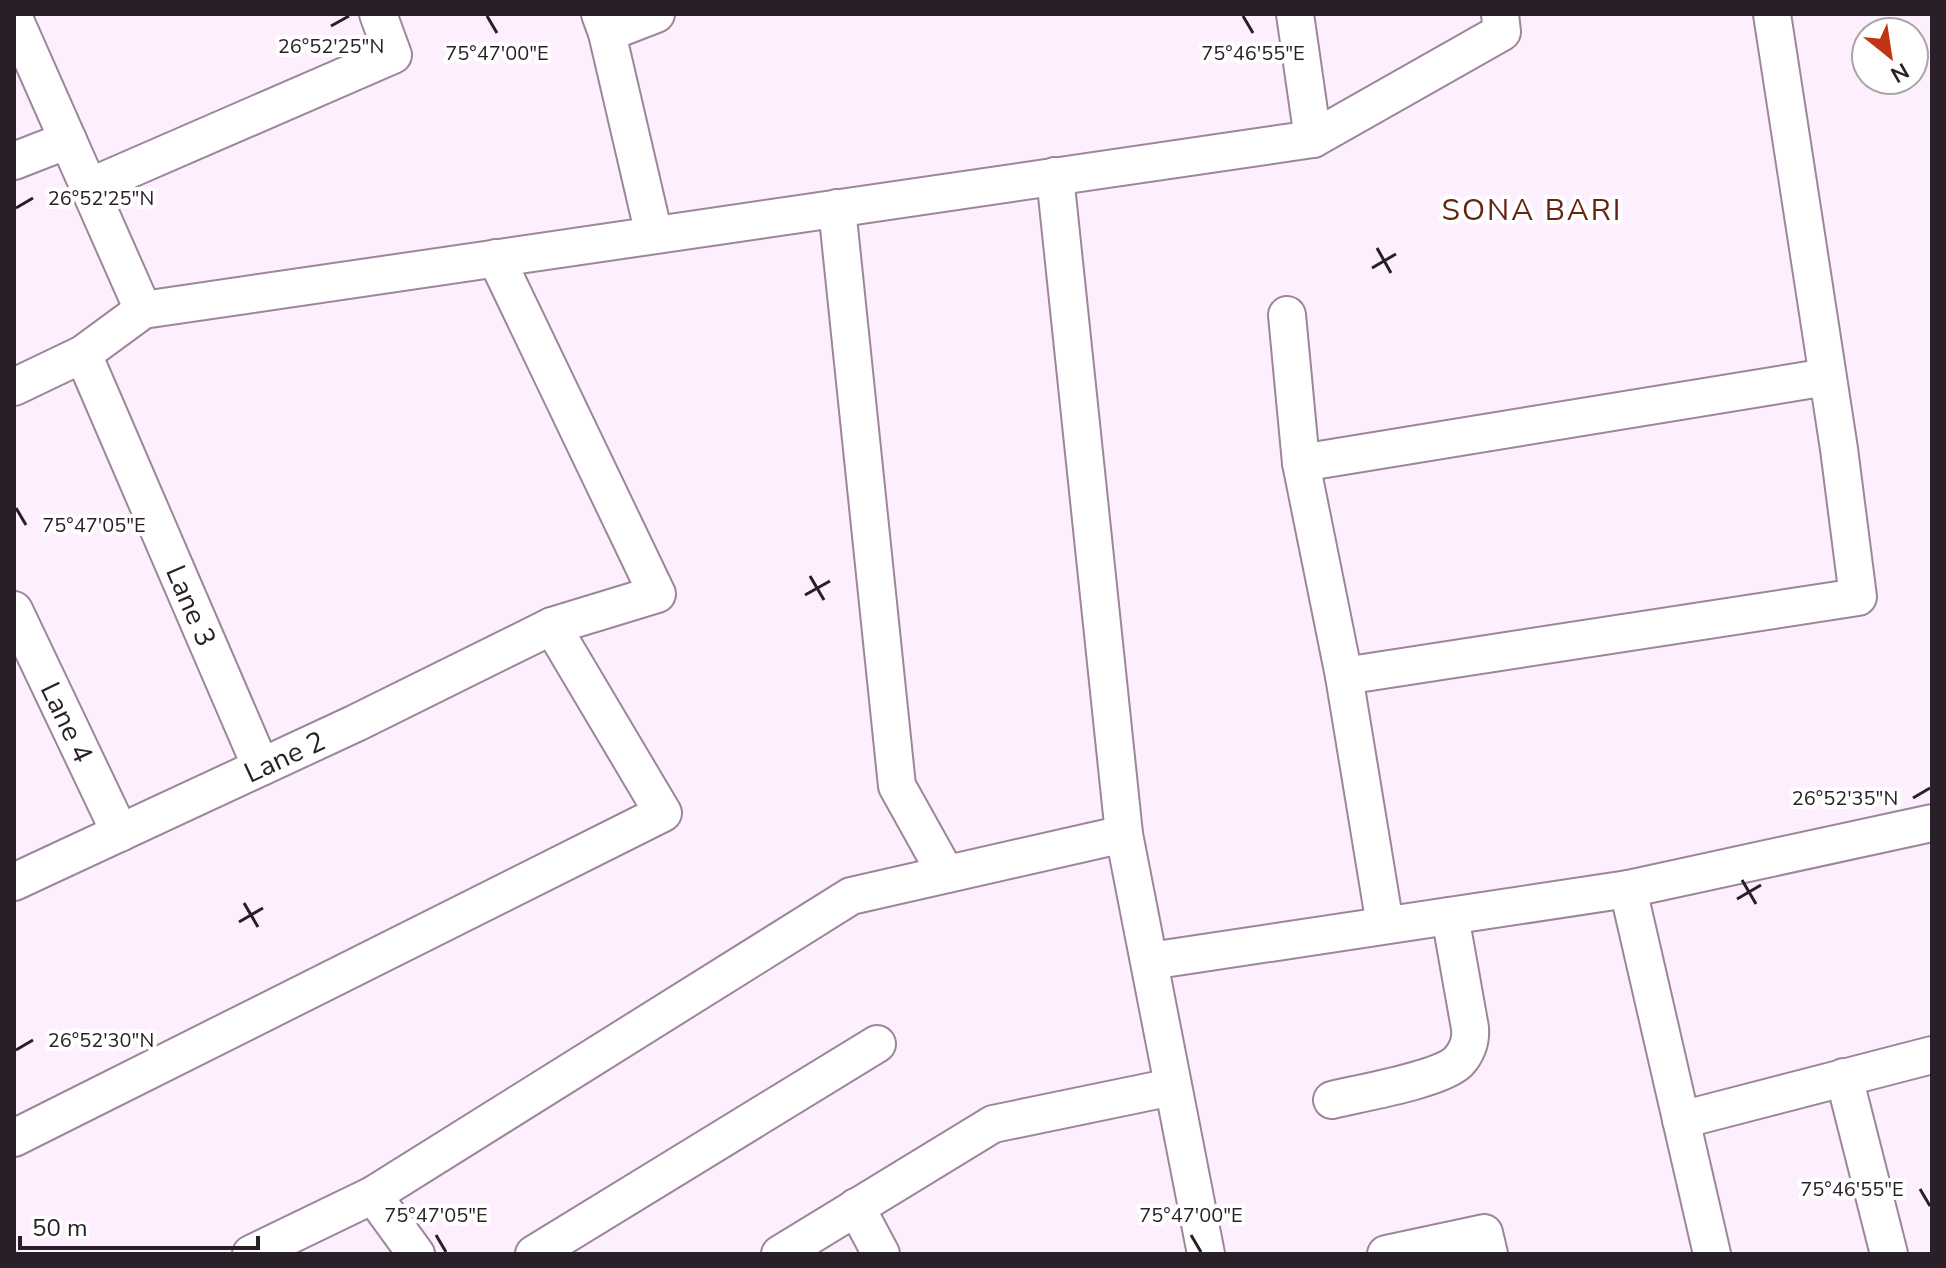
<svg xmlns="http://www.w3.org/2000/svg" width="1946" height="1268" font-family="'Nunito Sans',sans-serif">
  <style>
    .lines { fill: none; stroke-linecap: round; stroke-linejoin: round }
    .street-casing { stroke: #9d859c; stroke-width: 40 }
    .street { stroke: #fff; stroke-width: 36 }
    .ticks { fill: none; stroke: #281f28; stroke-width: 3 }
    .labels { text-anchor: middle; stroke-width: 8; stroke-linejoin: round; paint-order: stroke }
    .street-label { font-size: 28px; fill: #281f28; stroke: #fff }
    .neighbourhood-label { font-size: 30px; letter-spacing: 2px; fill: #662314; stroke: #fff }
    .ticks-label { font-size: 20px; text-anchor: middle; fill: #281f28; stroke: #fff; stroke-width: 8; stroke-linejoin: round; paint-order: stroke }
  </style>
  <rect width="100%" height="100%" fill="#feeffe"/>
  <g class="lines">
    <g class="street-casing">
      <g id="street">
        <polyline points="600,14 607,33 654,235"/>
        <polyline points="1295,14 1313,139"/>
        <polyline points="14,18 143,310"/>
        <polyline points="607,33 656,14"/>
        <polyline points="14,161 68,140"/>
        <polyline points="1055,176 1124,834 1206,1254"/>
        <polyline points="89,187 393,55 378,14"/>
        <polyline points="837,208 897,786 946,874"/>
        <polyline points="1287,315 1301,463 1344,676 1385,925"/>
        <path id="s1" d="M83,354L261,767"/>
        <polyline points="14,387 83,354 143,310 1313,139 1502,32 1500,14"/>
        <polyline points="1301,463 1827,377"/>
        <path id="s2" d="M14,610L120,833"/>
        <polyline points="1344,676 1858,597 1839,449 1772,14"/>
        <path id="s3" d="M14,882L356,723L552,626L657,594L496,258"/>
        <polyline points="1628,889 1712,1254"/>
        <polyline points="1150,961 1628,889 1932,823"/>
        <polyline points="1844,1077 1889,1254"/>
        <path d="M1332,1100C1360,1093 1439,1080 1458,1062C1468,1051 1471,1041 1470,1028L1450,916"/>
        <polyline points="1681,1120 1932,1055"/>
        <polyline points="14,1138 663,813 552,626"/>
        <polyline points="373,1195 416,1254"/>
        <polyline points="856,1207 881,1254"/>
        <polyline points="251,1254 373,1195 851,896 1124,834"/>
        <polyline points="534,1254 877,1044"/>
        <polyline points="780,1254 993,1124 1172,1087"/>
        <polyline points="1386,1254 1484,1233 1489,1254"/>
      </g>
    </g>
    <use href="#street" class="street"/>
  </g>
  <path class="ticks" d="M487,16L497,33M1243,16L1253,33M331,26L349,16M16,208L33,198M1377,248L1391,273M1372,268L1396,254M16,508L26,525M810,576L824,600M805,595L830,581M1913,798L1930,788M1742,880L1756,904M1737,899L1761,885M244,903L258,927M239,922L263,908M16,1050L33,1040M1920,1189L1930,1206M436,1235L446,1252M1191,1235L1201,1252"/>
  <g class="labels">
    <g class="street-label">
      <text dy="10" stroke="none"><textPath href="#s1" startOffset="274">Lane 3</textPath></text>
      <text dy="10" stroke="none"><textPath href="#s2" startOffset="124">Lane 4</textPath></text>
      <text dy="10" stroke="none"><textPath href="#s3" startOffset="298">Lane 2</textPath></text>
    </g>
    <g class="neighbourhood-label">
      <text x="1532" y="220">SONA BARI</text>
    </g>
  </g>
  <g class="ticks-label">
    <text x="331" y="53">26°52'25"N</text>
    <text x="1253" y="60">75°46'55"E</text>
    <text x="497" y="60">75°47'00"E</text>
    <text x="101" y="205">26°52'25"N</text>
    <text x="94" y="532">75°47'05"E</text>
    <text x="1845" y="805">26°52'35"N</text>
    <text x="101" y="1047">26°52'30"N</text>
    <text x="1852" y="1196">75°46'55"E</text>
    <text x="436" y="1222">75°47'05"E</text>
    <text x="1191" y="1222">75°47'00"E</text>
  </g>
  <rect width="1946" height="1268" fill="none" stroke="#281f28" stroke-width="32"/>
  <g transform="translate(1890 56) rotate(150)"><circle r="38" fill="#ffffff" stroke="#a9a5a9" stroke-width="2"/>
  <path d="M0-6L14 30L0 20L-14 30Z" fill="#c03615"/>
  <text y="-12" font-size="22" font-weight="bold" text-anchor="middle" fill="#281f28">N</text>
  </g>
  <path d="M20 1236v12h238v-12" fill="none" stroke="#281f28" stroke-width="4"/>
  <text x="32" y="1236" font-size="24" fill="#281f28" stroke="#ffffff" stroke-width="6" paint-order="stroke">50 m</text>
</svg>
